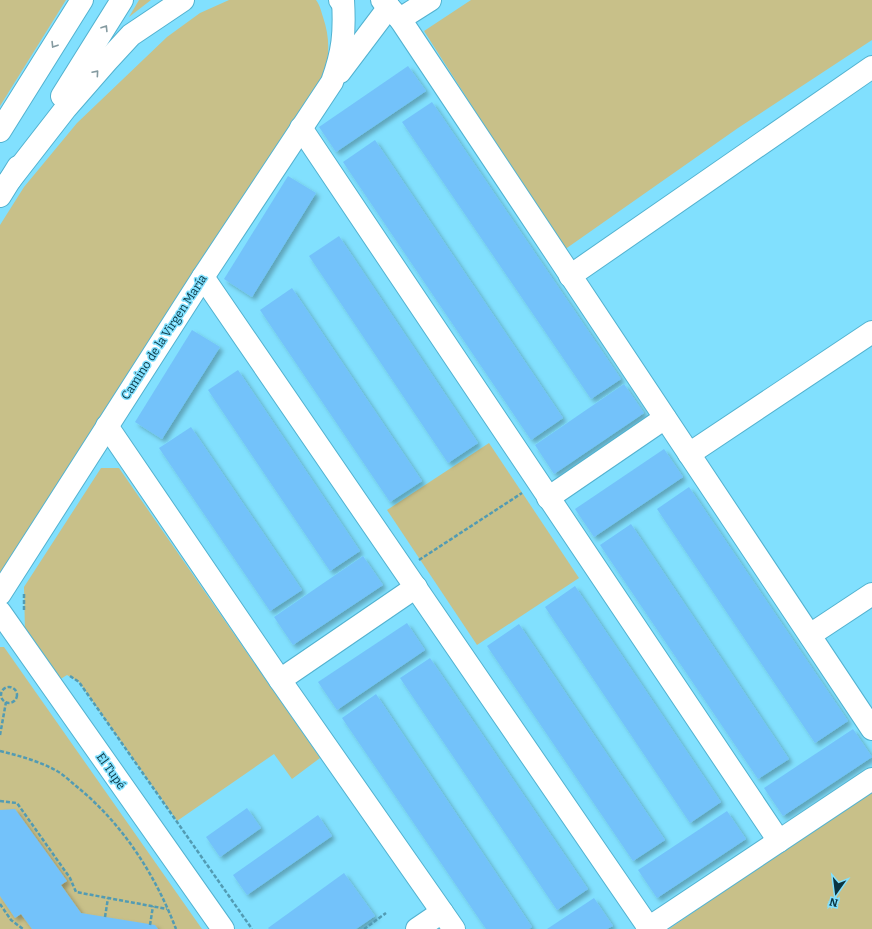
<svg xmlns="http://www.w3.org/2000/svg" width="872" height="929" font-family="Bitter,serif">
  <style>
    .green { fill: #c8c089 }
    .building { fill: #73c2fa; filter: url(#shadow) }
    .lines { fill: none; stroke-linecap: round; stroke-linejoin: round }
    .minor-casing { stroke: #52b2d0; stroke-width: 24 }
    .highway-casing { stroke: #52b2d0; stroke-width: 24 }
    .path { stroke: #529bb3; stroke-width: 2.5; stroke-dasharray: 4 2; stroke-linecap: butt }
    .minor { stroke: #fff; stroke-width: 22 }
    .highway { stroke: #fff; stroke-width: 22 }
    .oneway { stroke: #849aa0 }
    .labels { text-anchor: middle; stroke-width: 3; stroke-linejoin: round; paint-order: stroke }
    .street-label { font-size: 12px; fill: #0a3441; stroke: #81e0fe }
  </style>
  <defs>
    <filter id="shadow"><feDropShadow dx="3.5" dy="3.5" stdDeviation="2" flood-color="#0004"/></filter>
  </defs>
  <rect width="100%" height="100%" fill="#81e0fe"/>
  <g class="green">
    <polygon points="0,0 66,0 0,106"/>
    <polygon points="139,0 151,0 129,17"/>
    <path d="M229,0H316C320,5 321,11 323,17C330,38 330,56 323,77L0,575V225L24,187L77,123L167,37L200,13Z"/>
    <polygon points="471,0 872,0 872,40 738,128 564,250 424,31"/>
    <polygon points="489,443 579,578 477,645 387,510"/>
    <polygon points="101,468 119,468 320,758 292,779 274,754 177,821 79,682 67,675 59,680 25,632 24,587"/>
    <polygon points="0,647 4,647 202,929 0,929"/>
    <polygon points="871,790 872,790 872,929 669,929"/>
  </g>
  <g class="building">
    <polygon points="408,66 426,91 336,152 319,127"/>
    <polygon points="432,102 621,379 591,399 402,122"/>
    <polygon points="375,140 563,418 531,440 343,162"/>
    <polygon points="288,176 316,193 252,297 224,279"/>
    <polygon points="339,236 478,443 448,463 309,256"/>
    <polygon points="292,288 422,481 390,502 260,310"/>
    <polygon points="192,330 220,347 162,439 135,422"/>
    <polygon points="238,370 360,551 330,571 208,390"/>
    <polygon points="624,384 644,413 554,474 535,445"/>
    <polygon points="191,427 302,590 270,611 159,448"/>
    <polygon points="664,449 683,477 594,537 575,509"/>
    <polygon points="689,487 848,721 815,743 657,509"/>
    <polygon points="631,524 789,759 758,779 600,545"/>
    <polygon points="363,556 383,585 293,645 274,617"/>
    <polygon points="575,586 721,802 690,823 545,607"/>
    <polygon points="407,623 425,650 337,710 318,682"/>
    <polygon points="519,624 665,840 633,861 487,646"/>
    <polygon points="430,658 588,889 557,910 400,678"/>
    <polygon points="376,694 532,927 529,929 486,929 342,718"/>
    <polygon points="853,729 872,757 783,816 764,788"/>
    <polygon points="247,808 261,828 220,857 206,837"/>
    <polygon points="15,809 67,881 61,885 81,913 155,925 158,929 32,929 21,914 15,918 0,896 0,810"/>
    <polygon points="727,811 746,839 657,898 638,870"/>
    <polygon points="318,815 332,836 247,895 233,875"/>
    <polygon points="344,873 375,916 356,929 269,929 268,928"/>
    <polygon points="594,898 613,926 607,929 547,929"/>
  </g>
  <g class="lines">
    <g class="minor-casing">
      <g id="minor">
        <polyline points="382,0 400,19 872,729"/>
        <polyline points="400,19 430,0"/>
        <polyline points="340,72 389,7"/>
        <polyline points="301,128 779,841"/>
        <polyline points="570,276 872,67"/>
        <polyline points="203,277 649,928"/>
        <polyline points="107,426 280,680 454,929"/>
        <polyline points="689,454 872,332"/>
        <polyline points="548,498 665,418"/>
        <path d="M0,594L203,277L332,82C343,52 345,33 343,0"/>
        <polyline points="0,612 223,929"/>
        <polyline points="810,635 872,594"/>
        <polyline points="280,680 416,587"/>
        <polyline points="417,929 442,912"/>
        <polyline points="647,929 872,779"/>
      </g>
    </g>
    <g class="highway-casing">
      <g id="highway">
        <polyline points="340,0 343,4"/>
        <polyline points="62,96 122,0"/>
        <polyline points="0,131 82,0"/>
        <polyline points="10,180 66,108 107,61 131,35 183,0"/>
        <polyline points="0,196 18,167"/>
      </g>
    </g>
    <g class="path">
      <polyline points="419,560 522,493"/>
      <polyline points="24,594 24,611"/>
      <polyline points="70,676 79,682 252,929"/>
      <circle cx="9" cy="695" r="8"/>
      <polyline points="0,735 6,702"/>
      <path d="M0,751C20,756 39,761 57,771C64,775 70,781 76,786C122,823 155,874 176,929"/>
      <polyline points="0,801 17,803 70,878 76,892 167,909"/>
      <polyline points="0,904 11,920 23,929"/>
      <polyline points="105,917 108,898"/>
      <polyline points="150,925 153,906"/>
      <polyline points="364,929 386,913"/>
    </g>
    <use href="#minor" class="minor"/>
    <use href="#highway" class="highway"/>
  </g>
  <defs><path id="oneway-chevron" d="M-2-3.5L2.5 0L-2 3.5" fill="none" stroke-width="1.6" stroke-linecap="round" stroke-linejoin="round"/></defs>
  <g class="oneway">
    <use href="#oneway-chevron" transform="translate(105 28) rotate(-58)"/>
    <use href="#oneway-chevron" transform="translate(54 45) rotate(122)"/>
    <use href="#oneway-chevron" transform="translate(96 73) rotate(-49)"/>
  </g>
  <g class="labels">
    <g class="street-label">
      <text transform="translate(164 337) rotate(-57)" y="4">Camino de la Virgen María</text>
      <text transform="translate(111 771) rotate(55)" y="4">El Tupé</text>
    </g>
  </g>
  <g transform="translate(836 893) rotate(194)" stroke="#81e0fe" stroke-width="3" paint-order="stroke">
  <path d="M0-3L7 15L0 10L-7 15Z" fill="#0a3441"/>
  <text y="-6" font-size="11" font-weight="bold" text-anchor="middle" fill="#0a3441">N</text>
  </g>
</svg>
